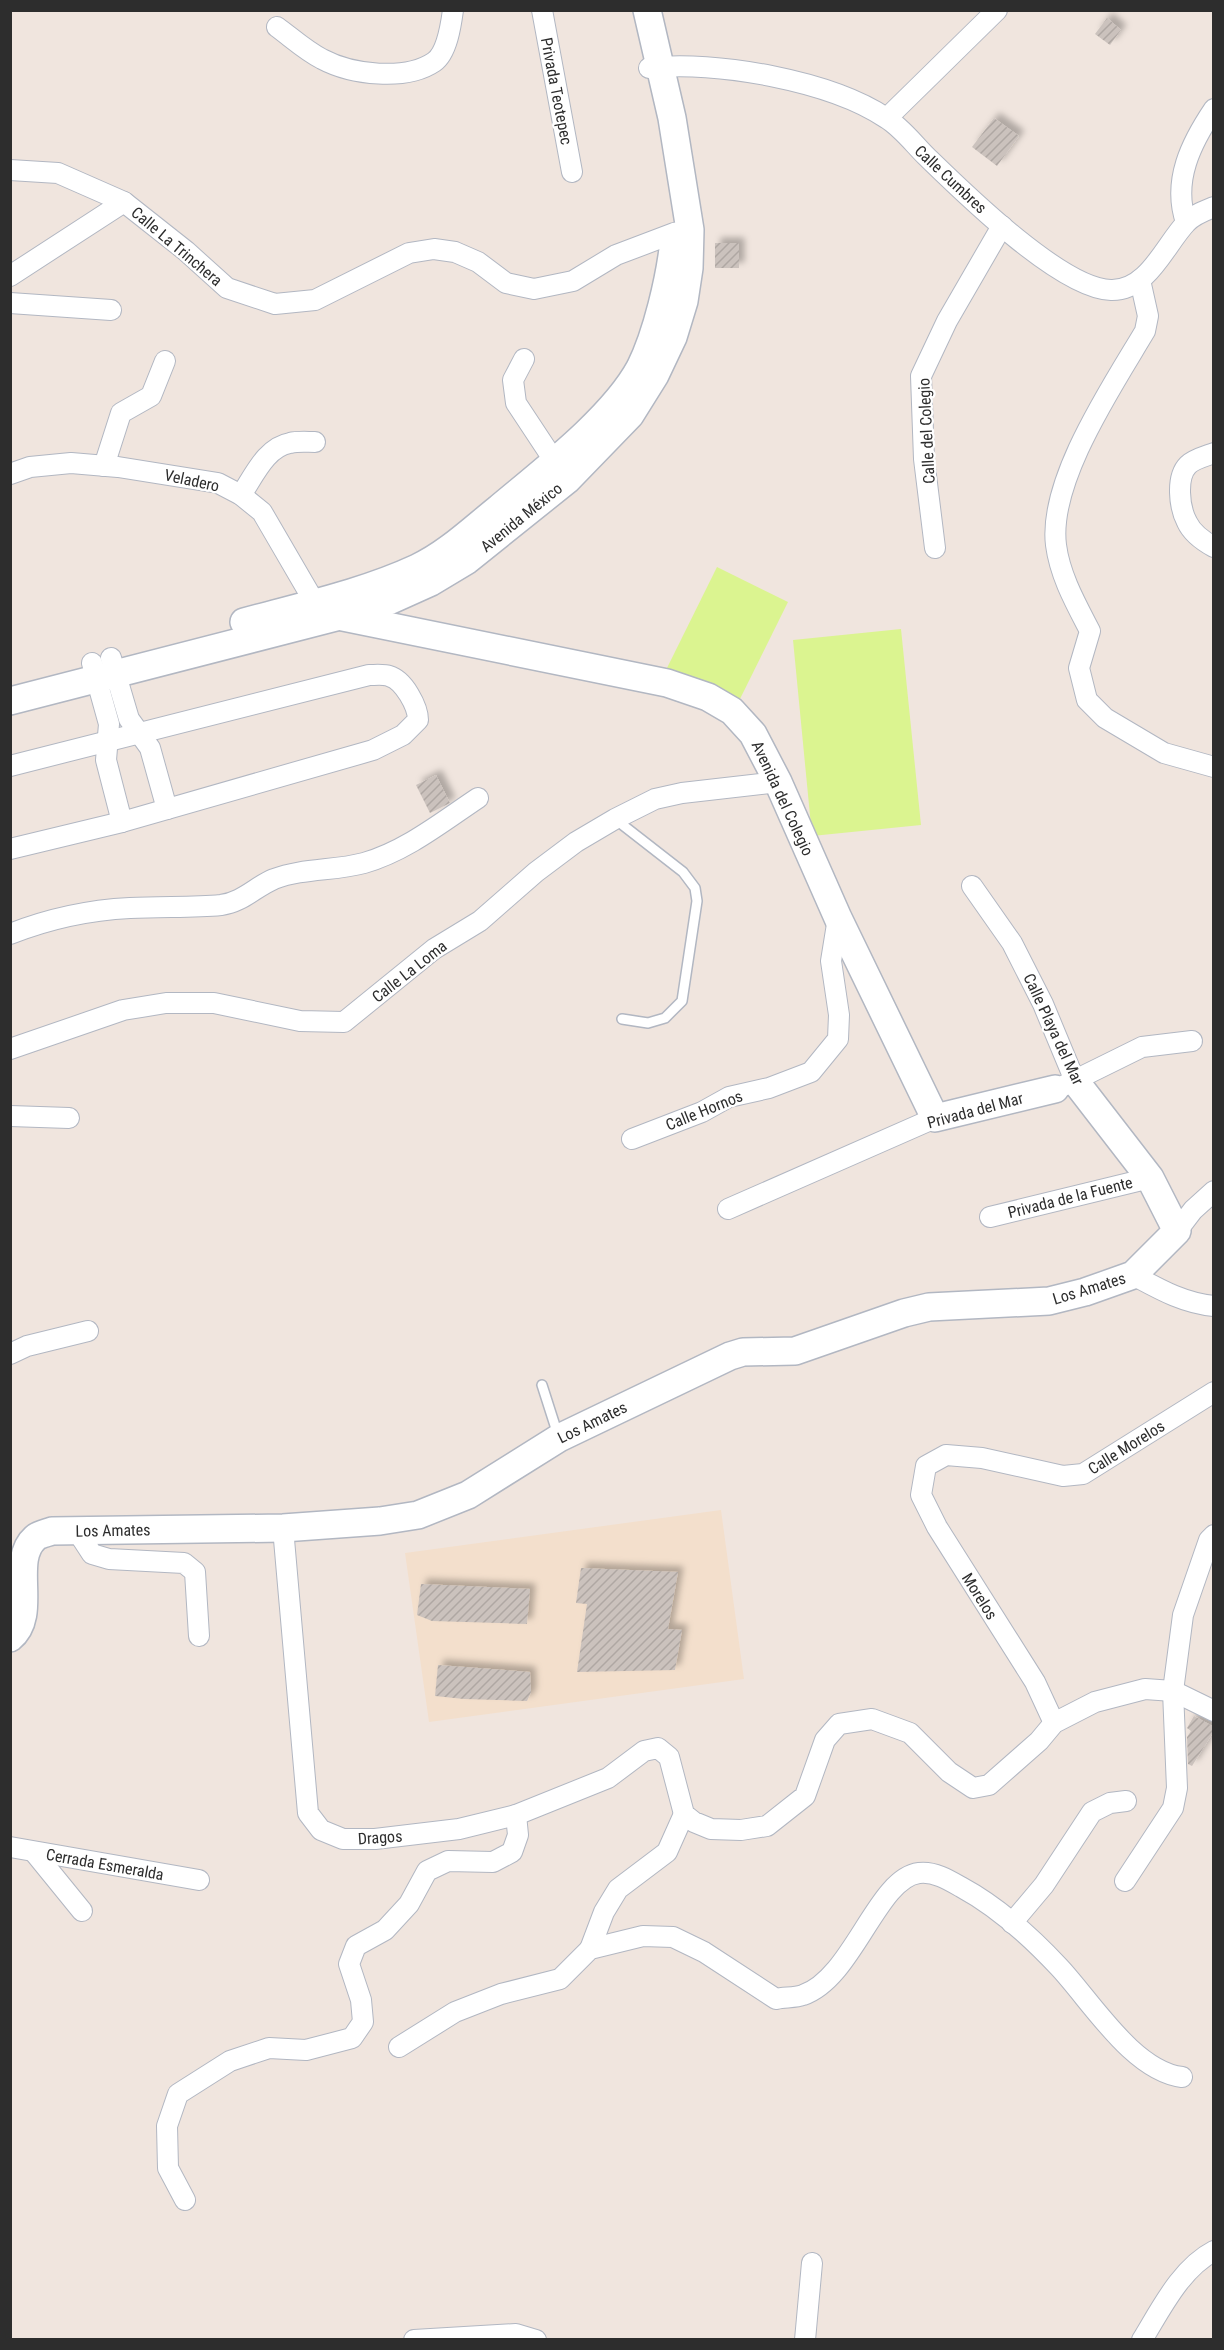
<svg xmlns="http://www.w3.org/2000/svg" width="1224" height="2350" font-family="'Roboto Condensed',sans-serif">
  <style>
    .education { fill: #f3dfcc }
    .pitch { fill: #dbf490 }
    .building { fill: url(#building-hatch); filter: url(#shadow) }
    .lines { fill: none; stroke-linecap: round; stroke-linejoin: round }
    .lane-casing { stroke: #b2b7c2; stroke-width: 12 }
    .street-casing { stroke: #b2b7c2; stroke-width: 22 }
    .secondary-casing { stroke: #b2b7c2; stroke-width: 30 }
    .lane { stroke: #fff; stroke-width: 9 }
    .street { stroke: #fff; stroke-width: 20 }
    .secondary { stroke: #fff; stroke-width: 27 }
    .labels { text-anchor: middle; stroke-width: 4.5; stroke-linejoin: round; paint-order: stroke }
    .street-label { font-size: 16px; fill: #2d2d2d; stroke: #fff }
  </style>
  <defs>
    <pattern id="building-hatch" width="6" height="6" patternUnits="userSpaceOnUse" patternTransform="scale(1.5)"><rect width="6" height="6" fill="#cbc2bd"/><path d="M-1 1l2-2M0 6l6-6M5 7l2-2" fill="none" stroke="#afa7a3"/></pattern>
    <filter id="shadow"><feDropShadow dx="5.5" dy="-5.5" stdDeviation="3" flood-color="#0004"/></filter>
  </defs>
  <rect width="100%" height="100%" fill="#f0e5de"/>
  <polygon class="education" points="721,1510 744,1679 429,1722 405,1553"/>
  <g class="pitch">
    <polygon points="717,567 788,602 736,707 665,672"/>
    <polygon points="901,629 921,825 812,836 793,640"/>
  </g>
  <g class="building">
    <polygon points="1107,18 1121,30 1110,45 1095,34"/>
    <polygon points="994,118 1019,136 997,166 972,147"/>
    <rect x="715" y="243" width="24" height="25"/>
    <polygon points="436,775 450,803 430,813 416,785"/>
    <polygon points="581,1568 678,1572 668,1629 682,1630 675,1670 577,1672 587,1604 576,1603"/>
    <polygon points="421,1584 530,1589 527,1624 432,1621 417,1615"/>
    <polygon points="438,1665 530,1672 531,1692 527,1701 464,1699 435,1696"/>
    <polygon points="1194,1716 1214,1727 1214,1731 1192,1766 1188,1764 1187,1737 1191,1731 1187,1728"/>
  </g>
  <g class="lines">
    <g class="lane-casing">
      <g id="lane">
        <polyline points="615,819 683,872 695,888 697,901 682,1001 665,1018 648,1023 622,1019"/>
        <polyline points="542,1385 558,1435"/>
      </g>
    </g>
    <g class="street-casing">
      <g id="street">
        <polyline points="542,10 572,172"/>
        <path d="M277,27C292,38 306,51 322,59C352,75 406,81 434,62C447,53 451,25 453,10"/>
        <path d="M649,68C715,60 831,81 886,118C901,127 913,143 926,156C962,191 1061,289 1111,290C1148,291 1165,245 1186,223C1193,215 1204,211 1214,207"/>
        <polyline points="887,118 997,10"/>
        <polyline points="10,170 58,173 124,202 186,251 227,288 275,304 315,300 409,253 434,249 455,252 478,262 506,283 534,289 573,281 616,255 674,233 687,231"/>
        <path d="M1186,222C1172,181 1191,143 1214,109"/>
        <polyline points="10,276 124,202"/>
        <path d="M1140,280L1148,316L1145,331C1113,385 1048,481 1056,545C1060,576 1076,604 1090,631L1079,668L1087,700L1105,718L1164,753L1214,767"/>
        <polyline points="10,303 111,310"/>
        <polyline points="524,359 513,380 516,403 555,462"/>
        <path d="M1214,453C1206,456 1194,459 1188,465C1176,477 1179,507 1187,522C1192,533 1203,541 1214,547"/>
        <polyline points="104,466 121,413 151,396 165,361"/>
        <polyline points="10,474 30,467 71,463 118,467 218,483 241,495 262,512 315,603"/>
        <path d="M241,495C254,476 266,447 290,443C298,441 307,442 315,442"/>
        <polyline points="935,548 924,459 921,376 947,321 1002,226"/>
        <polyline points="111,658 129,719 150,748 167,809"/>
        <polyline points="92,663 109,724 106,760 122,822"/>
        <path d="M10,766L369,675C375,675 384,674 389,676C404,680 418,707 418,720L403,735L373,750L122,822L10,849"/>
        <polyline points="972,886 1012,943 1043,1004 1075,1081"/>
        <path d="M10,934C48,919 90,910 130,908C161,906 192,908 221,905C243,902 255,887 274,879C303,868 335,871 364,863C406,851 442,822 478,798"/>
        <polyline points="10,1049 123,1010 166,1003 214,1003 300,1021 344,1022 434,949 480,921 536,872 576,842 615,819 655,799 682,793 778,782"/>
        <polyline points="1063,1086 1142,1047 1192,1041"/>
        <polyline points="10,1116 69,1118"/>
        <polyline points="632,1139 702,1112 729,1097 769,1088 811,1072 838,1039 839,1015 831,961 838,918"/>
        <polyline points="728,1209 935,1118"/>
        <polyline points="990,1217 1150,1178"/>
        <polyline points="1177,1231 1193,1210 1214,1191"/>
        <path d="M1133,1275C1159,1289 1183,1303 1214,1306"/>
        <polyline points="10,1354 27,1346 88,1331"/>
        <polyline points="283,1528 308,1813 321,1830 343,1839 375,1839 459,1829 516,1815 608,1778 644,1751 658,1748 669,1757 684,1814 694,1822 711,1829 741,1830 767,1826 805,1796 825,1740 839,1724 872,1719 910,1733 949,1772 973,1788 989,1785 1039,1741 1054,1723 1095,1702 1145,1689 1173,1691 1214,1711"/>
        <polyline points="77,1531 92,1554 109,1559 184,1563 195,1572 199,1636"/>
        <polyline points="1054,1723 1035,1682 937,1527 921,1495 926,1466 946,1455 982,1458 1063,1476 1083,1474 1214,1392"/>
        <polyline points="10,1847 199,1880"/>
        <polyline points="34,1852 82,1911"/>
        <polyline points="1125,1881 1173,1808 1177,1788 1173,1691 1183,1615 1209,1540 1214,1535"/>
        <polyline points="1012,1923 1044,1885 1092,1812 1110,1803 1126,1801"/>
        <polyline points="590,1949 604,1912 618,1889 667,1852 684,1814"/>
        <path d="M399,2047L455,2012L501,1994L560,1979L590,1949L643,1936L673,1937L704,1952L776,1999C784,1997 795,1998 803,1995C853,1978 877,1878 919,1873C934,1871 949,1880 961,1887C998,1907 1031,1937 1059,1967C1091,2001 1133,2071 1182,2077"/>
        <polyline points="185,2200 168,2168 167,2126 178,2094 230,2061 269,2048 306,2050 352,2038 363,2022 361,2000 349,1964 356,1946 385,1930 409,1904 427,1871 448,1861 493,1862 512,1852 518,1835 516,1815"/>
        <polyline points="414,2340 516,2334 536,2340"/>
        <polyline points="805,2340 812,2263"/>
        <path d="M1142,2340C1161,2309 1181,2268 1214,2251"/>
      </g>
    </g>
    <g class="secondary-casing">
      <g id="secondary">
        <polyline points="343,617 667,683 708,697 732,711 753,734 778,782 838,918 935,1118 1055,1089"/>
        <path d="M244,622C302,606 363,593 417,568C447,554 473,529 498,509C542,472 613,418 640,368C657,334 670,278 674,241"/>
        <polyline points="10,701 340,616 391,600 431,582 466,561 567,480 630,415 655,375 673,337 684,301 689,268 690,230 672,118 647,10"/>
        <path d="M10,1638C39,1615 9,1561 35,1538C39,1534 47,1533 52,1531L283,1528L380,1521L418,1515L468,1495L559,1438L730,1356L743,1352L795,1351L904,1313L929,1307L1049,1301L1085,1292L1133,1275L1177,1231L1150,1178L1075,1081"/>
      </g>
    </g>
    <use href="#lane" class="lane"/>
    <use href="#street" class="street"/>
    <use href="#secondary" class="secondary"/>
  </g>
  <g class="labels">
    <g class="street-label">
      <text transform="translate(557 91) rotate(79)" y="6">Privada Teotepec</text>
      <text transform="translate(951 179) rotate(43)" y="6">Calle Cumbres</text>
      <text transform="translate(177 246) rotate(40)" y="6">Calle La Trinchera</text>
      <text transform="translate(926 431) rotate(-93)" y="6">Calle del Colegio</text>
      <text transform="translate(192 480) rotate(12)" y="6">Veladero</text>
      <text transform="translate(521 517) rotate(-39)" y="6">Avenida México</text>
      <text transform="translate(783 798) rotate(65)" y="6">Avenida del Colegio</text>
      <text transform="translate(409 971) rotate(-38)" y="6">Calle La Loma</text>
      <text transform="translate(1054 1029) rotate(65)" y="6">Calle Playa del Mar</text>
      <text transform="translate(704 1110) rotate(-22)" y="6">Calle Hornos</text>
      <text transform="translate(975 1110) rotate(-15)" y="6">Privada del Mar</text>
      <text transform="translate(1070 1197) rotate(-14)" y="6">Privada de la Fuente</text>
      <text transform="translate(1089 1288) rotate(-17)" y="6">Los Amates</text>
      <text transform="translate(592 1422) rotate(-26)" y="6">Los Amates</text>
      <text transform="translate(1126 1447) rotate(-32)" y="6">Calle Morelos</text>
      <text transform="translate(113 1530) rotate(-1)" y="6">Los Amates</text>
      <text transform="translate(980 1596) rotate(58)" y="6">Morelos</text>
      <text transform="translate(380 1837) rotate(-4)" y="6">Dragos</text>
      <text transform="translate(105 1864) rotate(10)" y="6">Cerrada Esmeralda</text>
    </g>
  </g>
  <rect width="1224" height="2350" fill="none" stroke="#2d2d2d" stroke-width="24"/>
</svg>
